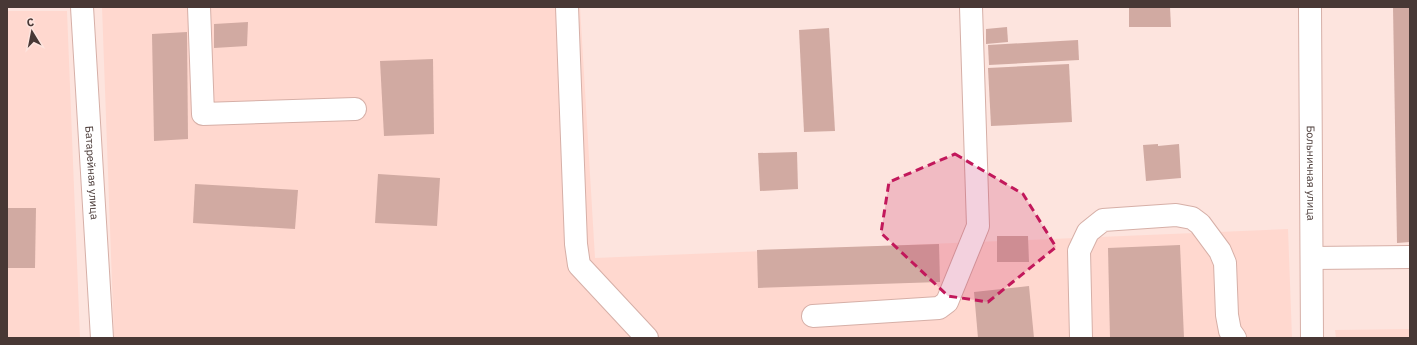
<svg xmlns="http://www.w3.org/2000/svg" width="1417" height="345" font-family="'IBM Plex Sans',sans-serif">
  <style>
    .built { fill: #ffd8cf }
    .building { fill: #d1aaa2 }
    .lines { fill: none; stroke-linecap: round; stroke-linejoin: round }
    .minor-casing { stroke: #d6afa7; stroke-width: 24 }
    .minor { stroke: #fff; stroke-width: 22 }
    .marked { fill: #c2185b; fill-opacity: 0.2; stroke: #c2185b; stroke-width: 3; stroke-dasharray: 8 5; stroke-linejoin: round }
    .labels { text-anchor: middle; stroke-width: 3.5; stroke-linejoin: round; paint-order: stroke }
    .street-label { font-size: 11px; fill: #483835; stroke: #fde4de }
  </style>
  <rect width="100%" height="100%" fill="#fde4de"/>
  <g class="built">
    <polygon points="102,7 580,7 595,258 1288,229 1292,338 114,338"/>
    <polygon points="7,11 67,11 80,338 7,338"/>
    <polygon points="1410,329 1410,338 1336,338 1335,330"/>
  </g>
  <g class="building">
    <polygon points="1129,7 1170,7 1171,27 1129,27"/>
    <polygon points="1393,7 1410,7 1410,242 1397,243"/>
    <polygon points="248,22 247,46 214,48 214,24"/>
    <polygon points="1007,27 1008,42 986,44 986,29"/>
    <polygon points="829,28 835,131 804,132 799,30"/>
    <polygon points="187,32 188,139 154,141 152,34"/>
    <polygon points="1078,40 1079,60 989,65 988,45"/>
    <polygon points="433,59 434,134 384,136 380,61"/>
    <polygon points="1069,64 1072,122 991,126 988,68"/>
    <polygon points="1158,144 1158,146 1179,144 1181,178 1146,181 1143,145"/>
    <polygon points="797,152 798,189 760,191 758,153"/>
    <polygon points="378,174 440,178 437,226 375,223"/>
    <polygon points="195,184 298,190 295,229 193,223"/>
    <polygon points="7,208 36,208 35,268 7,268"/>
    <polygon points="997,236 1028,236 1029,262 997,262"/>
    <polygon points="939,244 940,282 758,288 757,250"/>
    <polygon points="1180,245 1184,338 1110,338 1108,248"/>
    <polygon points="1029,286 1034,338 978,338 974,292"/>
  </g>
  <g class="lines">
    <g class="minor-casing">
      <g id="minor">
        <path id="s1" d="M82,7L102,338"/>
        <polyline points="199,7 203,114 355,109"/>
        <polyline points="567,7 576,244 579,265 647,338"/>
        <path id="s2" d="M1310,7L1312,338"/>
        <polyline points="1312,258 1410,257"/>
        <polyline points="813,316 939,308 947,302 978,226 971,7"/>
        <polyline points="1081,338 1079,251 1088,232 1103,220 1176,215 1192,218 1200,224 1220,251 1225,263 1227,315 1230,331 1235,338"/>
      </g>
    </g>
    <use href="#minor" class="minor"/>
  </g>
  <path class="marked" d="M955,154L1023,194L1056,247L988,302L948,296L881,233L889,182Z"/>
  <g class="labels">
    <g class="street-label">
      <text dy="4" stroke="none"><textPath href="#s1" startOffset="166">Батарейная улица</textPath></text>
      <text dy="4" stroke="none"><textPath href="#s2" startOffset="166">Больничная улица</textPath></text>
    </g>
  </g>
  <rect width="1417" height="345" fill="none" stroke="#483835" stroke-width="16"/>
  <g transform="translate(32 32) rotate(350)" stroke="#fde4de" stroke-width="3" paint-order="stroke">
  <path d="M0-3L7 15L0 10L-7 15Z" fill="#483835"/>
  <text y="-6" font-size="11" font-weight="bold" text-anchor="middle" fill="#483835">С</text>
  </g>
</svg>
